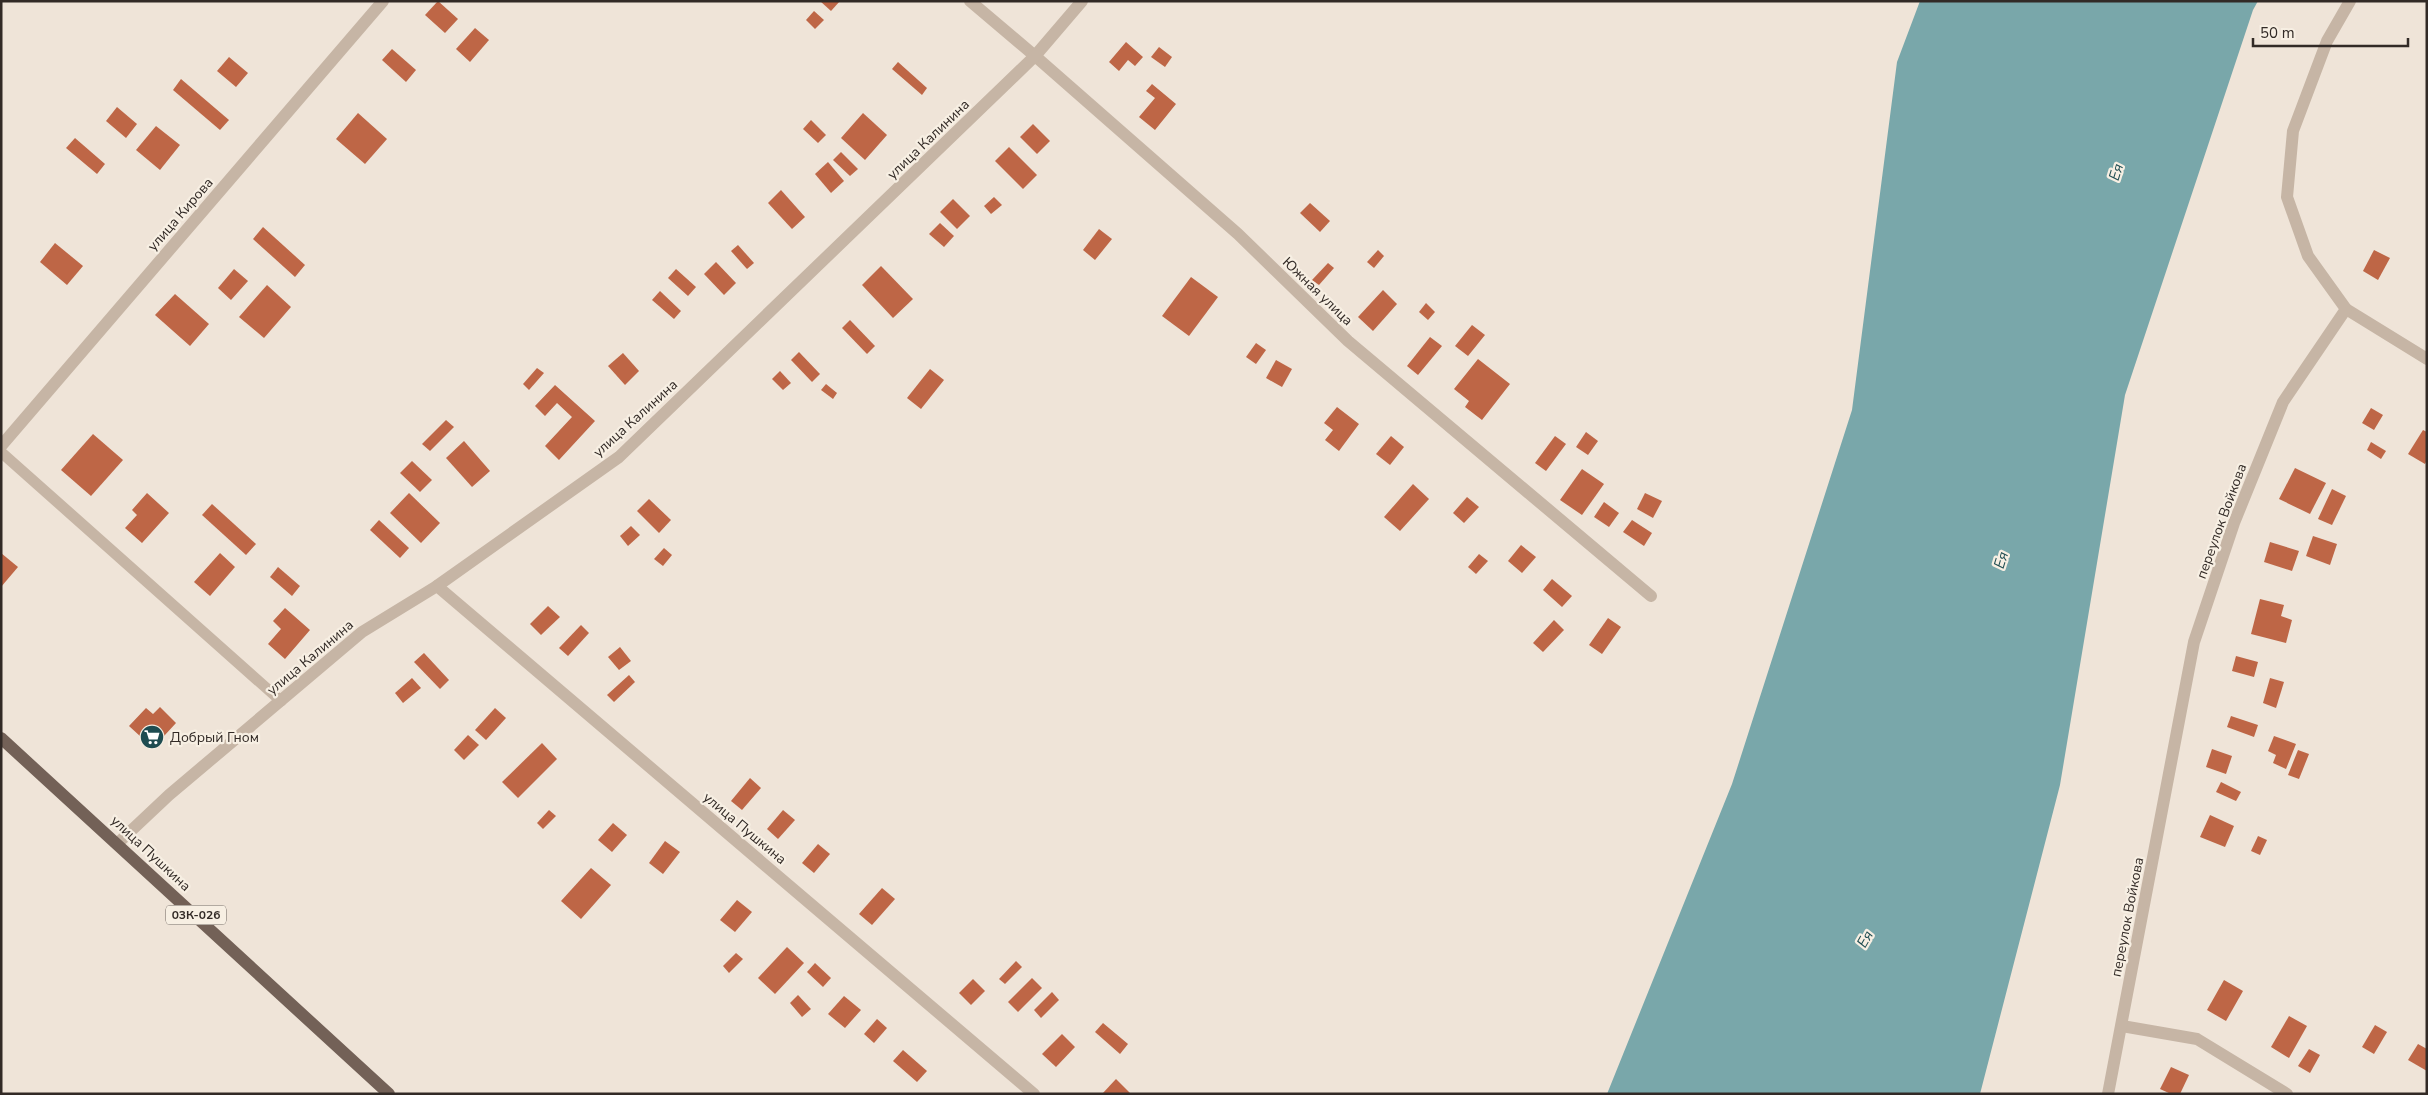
<svg xmlns="http://www.w3.org/2000/svg" width="2428" height="1095" font-family="'Nunito Sans',sans-serif">
  <style>
    .water { fill: #79a7aa }
    .building { fill: #be6646 }
    .lines { fill: none; stroke-linecap: round; stroke-linejoin: round }
    .service { stroke: #c6b5a5; stroke-width: 11 }
    .minor { stroke: #c6b5a5; stroke-width: 12 }
    .primary { stroke: #736157; stroke-width: 12 }
    .labels { text-anchor: middle; stroke-width: 4.5; stroke-linejoin: round; paint-order: stroke }
    .shield { fill: #f7efe3; stroke: #6d655f; stroke-width: 1 }
    .shield-label { font-size: 12px; font-weight: bold; fill: #322a26 }
    .street-label { font-size: 14px; fill: #322a26; stroke: #f7efe3 }
    .poi-label { font-size: 14px; fill: #322a26; stroke: #f7efe3; text-anchor: start }
    .water-label { font-size: 15px; font-style: italic; fill: #1e4c51; stroke: #f7efe3 }
  </style>
  <rect width="100%" height="100%" fill="#efe4d8"/>
  <polygon class="water" points="1920,1 2258,1 2253,10 2125,395 2060,785 1980,1094 1607,1094 1732,784 1852,410 1897,62"/>
  <g class="building">
    <polygon points="438,1 458,19 445,33 425,15"/>
    <polygon points="820,1 840,1 831,11"/>
    <polygon points="814,11 824,20 815,29 806,20"/>
    <polygon points="475,28 489,40 470,62 456,49"/>
    <polygon points="1126,42 1143,57 1135,66 1128,60 1119,71 1109,62"/>
    <polygon points="1159,47 1172,57 1165,67 1151,57"/>
    <polygon points="392,49 416,70 406,82 382,60"/>
    <polygon points="229,57 248,73 236,87 217,71"/>
    <polygon points="898,62 927,88 922,95 892,69"/>
    <polygon points="181,79 229,120 220,130 173,90"/>
    <polygon points="1152,84 1176,104 1155,130 1139,117 1155,98 1146,91"/>
    <polygon points="117,107 137,124 126,138 106,121"/>
    <polygon points="358,113 387,139 365,164 336,139"/>
    <polygon points="863,113 887,135 865,160 841,138"/>
    <polygon points="811,120 826,135 818,143 803,129"/>
    <polygon points="1033,124 1050,141 1037,154 1020,137"/>
    <polygon points="156,126 180,145 160,170 136,150"/>
    <polygon points="75,138 105,164 97,174 66,148"/>
    <polygon points="1009,147 1037,175 1023,189 995,161"/>
    <polygon points="841,152 858,169 850,176 833,160"/>
    <polygon points="828,162 844,181 831,193 815,174"/>
    <polygon points="781,190 805,217 792,229 768,203"/>
    <polygon points="994,197 1002,205 991,214 984,206"/>
    <polygon points="953,199 970,216 957,229 940,212"/>
    <polygon points="1310,203 1330,221 1320,232 1300,213"/>
    <polygon points="940,223 954,236 944,247 929,234"/>
    <polygon points="263,227 305,265 295,277 253,239"/>
    <polygon points="1099,229 1112,239 1095,260 1083,250"/>
    <polygon points="55,243 83,266 67,285 40,262"/>
    <polygon points="738,245 754,263 747,269 731,251"/>
    <polygon points="1378,250 1384,256 1374,268 1367,262"/>
    <polygon points="2374,250 2390,258 2378,280 2363,271"/>
    <polygon points="716,262 736,283 724,295 704,274"/>
    <polygon points="1328,263 1334,268 1319,285 1312,280"/>
    <polygon points="881,266 913,299 893,318 862,285"/>
    <polygon points="234,269 248,281 231,300 218,288"/>
    <polygon points="676,269 696,287 688,296 668,278"/>
    <polygon points="1191,277 1218,297 1189,336 1162,316"/>
    <polygon points="267,285 291,307 264,338 239,317"/>
    <polygon points="1383,290 1397,304 1373,331 1358,317"/>
    <polygon points="660,291 681,311 674,319 652,300"/>
    <polygon points="175,294 209,324 190,346 155,315"/>
    <polygon points="1426,303 1435,312 1428,320 1419,312"/>
    <polygon points="850,320 875,346 867,354 842,328"/>
    <polygon points="1472,325 1485,335 1468,356 1455,346"/>
    <polygon points="1430,337 1442,346 1418,375 1407,366"/>
    <polygon points="1256,343 1266,350 1256,364 1246,357"/>
    <polygon points="799,352 820,374 812,382 791,360"/>
    <polygon points="623,353 639,371 625,385 608,366"/>
    <polygon points="1478,359 1510,384 1482,420 1465,407 1469,401 1454,389"/>
    <polygon points="1276,360 1292,369 1282,387 1266,378"/>
    <polygon points="537,368 544,373 529,390 523,384"/>
    <polygon points="930,369 944,380 921,409 907,398"/>
    <polygon points="780,371 791,383 783,390 772,379"/>
    <polygon points="826,384 837,393 833,399 821,390"/>
    <polygon points="555,385 595,421 559,460 545,446 572,417 557,403 545,416 535,406"/>
    <polygon points="1337,407 1359,424 1339,451 1325,440 1333,430 1324,423"/>
    <polygon points="2371,408 2383,415 2374,430 2362,423"/>
    <polygon points="446,420 454,427 430,451 422,444"/>
    <polygon points="2423,430 2427,432 2427,460 2425,464 2408,454"/>
    <polygon points="1586,432 1598,441 1588,455 1576,447"/>
    <polygon points="93,434 123,460 91,496 61,470"/>
    <polygon points="1391,436 1404,447 1390,465 1376,454"/>
    <polygon points="1555,436 1566,444 1546,471 1535,463"/>
    <polygon points="464,441 490,471 472,487 446,458"/>
    <polygon points="2371,442 2386,451 2381,459 2367,450"/>
    <polygon points="412,461 432,480 420,492 400,473"/>
    <polygon points="2295,468 2326,483 2310,514 2279,499"/>
    <polygon points="1582,469 1604,484 1582,515 1560,500"/>
    <polygon points="1413,484 1429,499 1400,531 1384,517"/>
    <polygon points="2332,489 2346,496 2332,525 2318,519"/>
    <polygon points="147,493 169,513 142,543 125,528 137,515 132,510"/>
    <polygon points="409,493 440,523 421,543 390,513"/>
    <polygon points="1645,493 1662,501 1653,518 1637,509"/>
    <polygon points="1467,497 1479,507 1464,523 1453,513"/>
    <polygon points="649,499 671,520 659,533 637,511"/>
    <polygon points="1604,502 1619,513 1609,527 1594,517"/>
    <polygon points="212,504 256,544 246,555 202,515"/>
    <polygon points="379,520 409,548 400,558 370,530"/>
    <polygon points="1632,520 1652,533 1644,546 1623,532"/>
    <polygon points="631,526 640,535 628,546 620,536"/>
    <polygon points="2313,536 2337,544 2330,565 2306,556"/>
    <polygon points="2270,542 2299,551 2292,571 2264,562"/>
    <polygon points="1521,545 1536,557 1522,573 1508,561"/>
    <polygon points="664,548 672,555 663,566 654,559"/>
    <polygon points="1,553 18,567 1,587"/>
    <polygon points="220,553 235,567 210,596 194,582"/>
    <polygon points="1479,554 1488,561 1476,574 1468,567"/>
    <polygon points="278,567 300,586 292,596 270,577"/>
    <polygon points="1552,579 1572,596 1562,607 1543,590"/>
    <polygon points="2260,599 2284,605 2281,616 2292,620 2286,643 2251,634"/>
    <polygon points="548,606 560,617 541,635 530,624"/>
    <polygon points="285,608 310,630 285,659 268,644 281,629 273,621"/>
    <polygon points="1608,618 1621,627 1602,654 1589,645"/>
    <polygon points="1554,620 1564,630 1543,652 1533,643"/>
    <polygon points="581,625 589,633 568,656 559,648"/>
    <polygon points="620,647 631,661 619,670 608,657"/>
    <polygon points="424,653 449,680 440,689 414,662"/>
    <polygon points="2236,656 2258,662 2254,677 2232,671"/>
    <polygon points="629,675 635,682 614,702 607,695"/>
    <polygon points="412,678 421,688 403,703 395,693"/>
    <polygon points="2270,678 2284,682 2276,708 2263,703"/>
    <polygon points="160,707 176,723 153,748 129,726 146,708 153,714"/>
    <polygon points="495,708 506,718 486,740 475,730"/>
    <polygon points="2231,716 2258,725 2254,737 2227,727"/>
    <polygon points="468,735 479,745 464,760 454,750"/>
    <polygon points="2274,736 2296,744 2286,769 2273,763 2276,755 2268,751"/>
    <polygon points="542,743 557,759 518,798 502,782"/>
    <polygon points="2212,749 2232,756 2226,774 2206,767"/>
    <polygon points="2298,750 2309,754 2299,779 2288,775"/>
    <polygon points="750,778 761,788 742,810 731,801"/>
    <polygon points="2221,782 2241,792 2236,801 2216,792"/>
    <polygon points="549,810 556,816 543,829 537,823"/>
    <polygon points="783,810 795,820 778,839 767,829"/>
    <polygon points="2210,815 2234,826 2225,847 2200,837"/>
    <polygon points="613,823 627,835 612,852 598,840"/>
    <polygon points="2258,836 2267,840 2260,855 2251,851"/>
    <polygon points="665,841 680,852 663,874 649,863"/>
    <polygon points="818,844 830,854 814,873 802,863"/>
    <polygon points="591,868 611,885 581,919 561,901"/>
    <polygon points="882,888 895,899 872,925 859,914"/>
    <polygon points="737,900 752,912 735,932 720,920"/>
    <polygon points="787,947 804,963 775,994 758,978"/>
    <polygon points="736,953 743,959 729,973 723,966"/>
    <polygon points="1016,961 1022,967 1005,984 999,979"/>
    <polygon points="815,963 831,978 823,987 807,972"/>
    <polygon points="1032,978 1042,988 1018,1012 1008,1002"/>
    <polygon points="973,979 985,991 971,1005 959,993"/>
    <polygon points="2224,980 2243,991 2226,1021 2207,1010"/>
    <polygon points="1052,992 1059,1000 1041,1018 1034,1010"/>
    <polygon points="798,995 811,1009 802,1017 790,1003"/>
    <polygon points="844,996 861,1010 845,1028 828,1014"/>
    <polygon points="2289,1016 2307,1026 2289,1058 2271,1047"/>
    <polygon points="877,1019 887,1028 874,1043 864,1034"/>
    <polygon points="1103,1023 1128,1044 1120,1054 1095,1032"/>
    <polygon points="2375,1025 2387,1032 2374,1054 2362,1047"/>
    <polygon points="1062,1034 1075,1047 1056,1067 1042,1054"/>
    <polygon points="2418,1044 2427,1049 2427,1071 2408,1060"/>
    <polygon points="2309,1049 2320,1055 2310,1073 2298,1066"/>
    <polygon points="903,1050 927,1071 917,1082 893,1061"/>
    <polygon points="2171,1067 2189,1075 2180,1094 2171,1094 2160,1089"/>
    <polygon points="1116,1079 1131,1094 1102,1094"/>
  </g>
  <g class="lines">
    <polyline class="service" points="1,452 281,701"/>
    <g class="minor">
      <polyline points="970,1 1035,56 1238,234 1348,341 1651,596"/>
      <polyline points="2346,309 2427,359"/>
      <polyline points="1,446 383,1"/>
      <polyline points="437,586 1034,1094"/>
      <polyline points="118,843 169,795 362,632 437,586 619,457 1035,56 1082,1"/>
      <polyline points="2122,1026 2197,1039 2287,1094"/>
      <polyline points="2108,1094 2194,642 2234,523 2283,402 2346,309 2308,256 2287,197 2293,131 2327,41 2350,1"/>
    </g>
    <polyline class="primary" points="1,738 389,1094"/>
  </g>
  <defs>
    <g id="supermarket-disc" transform="scale(1.25)"><circle r="9.5" fill="#1e4c51" stroke="#f7efe3"/><path d="M-6-5.5h2.5l.6 2H6L4.5 2H-2.5L-4.4-4H-6ZM-1.5 3.2a1.3 1.3 0 1 0 .1 0ZM3 3.2a1.3 1.3 0 1 0 .1 0Z" fill="#fff"/></g>
  </defs>
  <g fill-rule="evenodd">
    <use href="#supermarket-disc" x="152" y="737"/>
  </g>
  <g class="labels">
    <rect class="shield" x="166" y="905.5" width="60" height="19" rx="4"/>
    <g class="shield-label">
      <text x="196" y="919">03К-026</text>
    </g>
    <g class="street-label">
      <text transform="translate(928 139) rotate(-44)" y="5">улица Калинина</text>
      <text transform="translate(180 214) rotate(-49)" y="5">улица Кирова</text>
      <text transform="translate(1318 291) rotate(44)" y="5">Южная улица</text>
      <text transform="translate(635 418) rotate(-42)" y="5">улица Калинина</text>
      <text transform="translate(2221 521) rotate(-70)" y="5">переулок Войкова</text>
      <text transform="translate(310 657) rotate(-40)" y="5">улица Калинина</text>
      <text transform="translate(745 828) rotate(40)" y="5">улица Пушкина</text>
      <text transform="translate(151 853) rotate(43)" y="5">улица Пушкина</text>
      <text transform="translate(2127 917) rotate(-79)" y="5">переулок Войкова</text>
    </g>
    <g class="poi-label">
      <text x="170" y="742">Добрый Гном</text>
    </g>
    <g class="water-label">
      <text transform="translate(2116 172) rotate(-73)" y="5">Ея</text>
      <text transform="translate(2001 560) rotate(-73)" y="5">Ея</text>
      <text transform="translate(1865 939) rotate(-60)" y="5">Ея</text>
    </g>
  </g>
  <rect width="2428" height="1095" fill="none" stroke="#322a26" stroke-width="5"/>
  <path d="M2253 38v8h155v-8" fill="none" stroke="#322a26" stroke-width="2.5"/>
  <text x="2260" y="38" font-size="15" fill="#322a26" stroke="#f7efe3" stroke-width="4" paint-order="stroke">50 m</text>
</svg>
